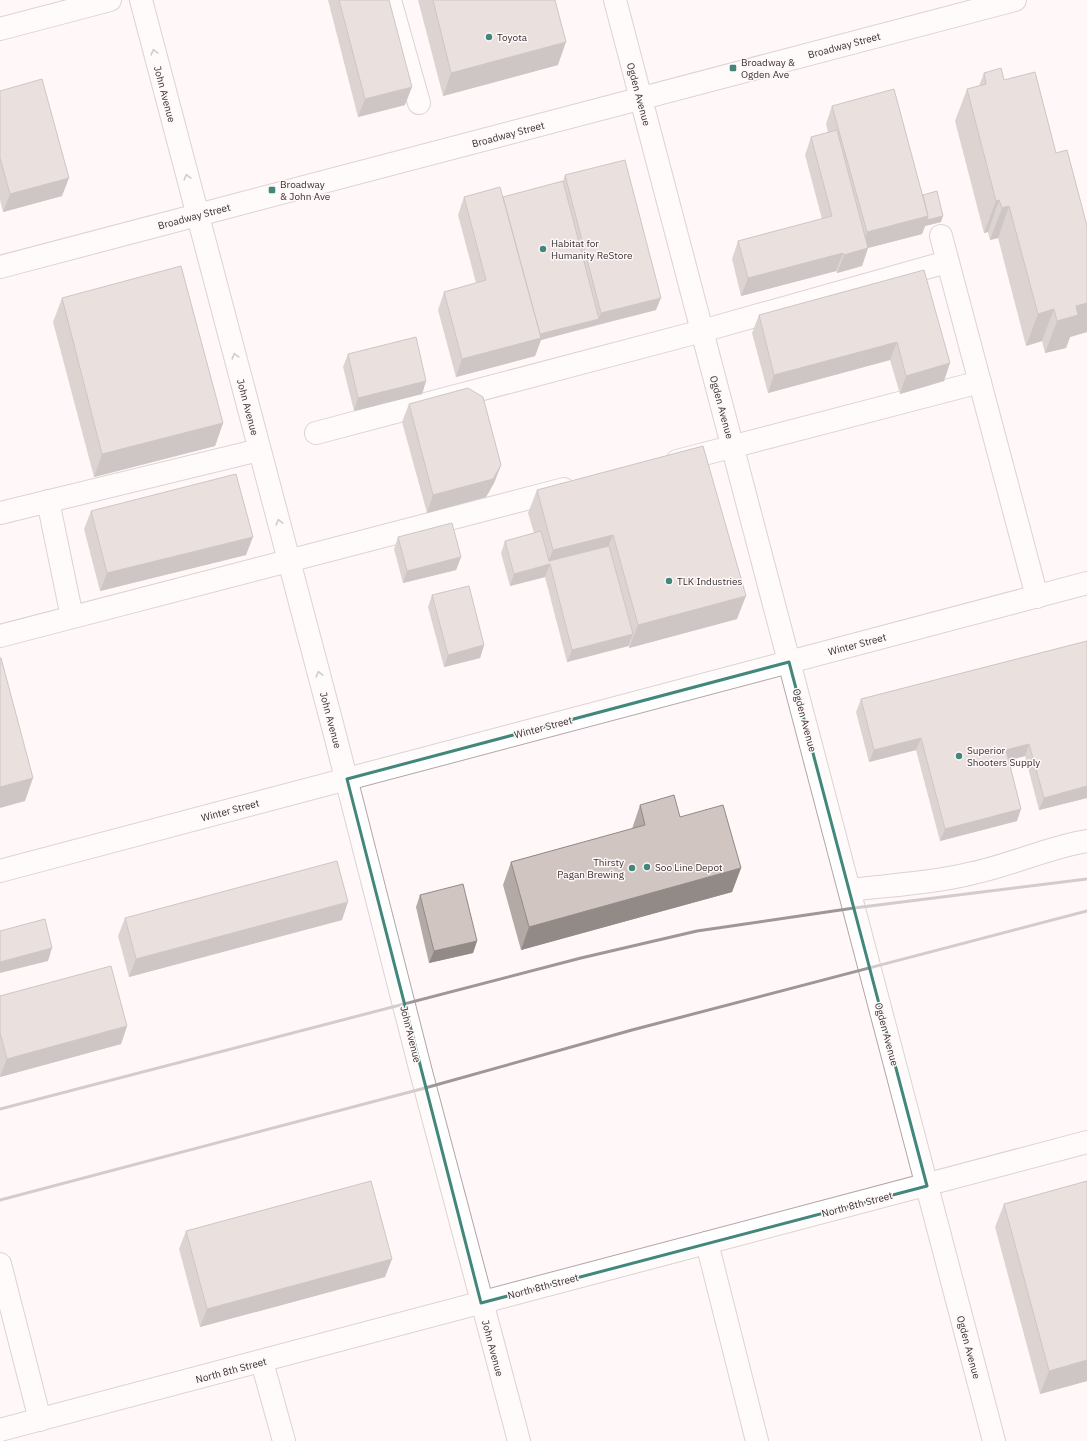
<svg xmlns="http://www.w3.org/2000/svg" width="1087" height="1441" font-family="'IBM Plex Sans',sans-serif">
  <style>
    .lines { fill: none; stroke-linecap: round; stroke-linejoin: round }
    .minor-casing { stroke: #b2a6a7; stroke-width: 24 }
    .minor { stroke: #fff; stroke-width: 22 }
    .rail { stroke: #9e9798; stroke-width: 3 }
    .wall { fill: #b3a9a5 }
    .shaded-wall { fill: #928a86 }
    .building { fill: #d0c5c0; stroke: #928a86 }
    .oneway { stroke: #9b9899 }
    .marked { fill: none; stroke: #42877c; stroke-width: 3; stroke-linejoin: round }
    .poi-dot { fill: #42877c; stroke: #fff7f8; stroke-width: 1.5 }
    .labels { text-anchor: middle; stroke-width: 3; stroke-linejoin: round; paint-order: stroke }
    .poi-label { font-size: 10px; fill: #373233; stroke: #fff7f8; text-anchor: start }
    .street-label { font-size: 10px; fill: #373233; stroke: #fff7f8 }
  </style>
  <rect width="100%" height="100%" fill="#fff7f8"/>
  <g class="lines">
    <g class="minor-casing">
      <g id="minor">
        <polyline points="141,0 335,735 421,1072 519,1441"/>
        <polyline points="390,0 419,103"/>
        <polyline points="615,0 994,1441"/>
        <polyline points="0,29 110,0"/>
        <polyline points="941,236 1037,597"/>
        <polyline points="0,267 1015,0"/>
        <polyline points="316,433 702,331 947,262"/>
        <polyline points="677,461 980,382"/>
        <polyline points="48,501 72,617"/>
        <polyline points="0,513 259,450"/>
        <polyline points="0,636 564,489"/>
        <polyline points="0,871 1087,583"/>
        <path d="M850,890C891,885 933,883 973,873C1012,865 1048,847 1087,841"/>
        <polyline points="707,1243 757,1441"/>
        <polyline points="0,1264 40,1420"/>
        <polyline points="262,1362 284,1441"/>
        <polyline points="0,1430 1087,1142"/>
      </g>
    </g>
    <use href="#minor" class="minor"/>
    <g class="rail">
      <polyline points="0,1109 581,958 697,931 854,908 1087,879"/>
      <polyline points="0,1200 425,1088 632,1030 1087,911"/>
    </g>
  </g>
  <g class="wall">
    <polygon points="328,0 389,0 405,105 358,117"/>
    <polygon points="418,0 555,0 558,65 443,96"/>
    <polygon points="984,73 1004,80 1056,153 1087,226 1087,332 1070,337 1066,348 1045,353 1042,341 1026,346 998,238 990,240 988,232 984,233 955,121 967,89 979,86"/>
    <polygon points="0,91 62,196 3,212 0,200"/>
    <polygon points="832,106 923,195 941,222 925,226 922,234 868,248 862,266 837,273 836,271 741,296 732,259 738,241 822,219 805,155 811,137 828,132 826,124"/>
    <polygon points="565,175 656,310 541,340 535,356 456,377 438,310 444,292 476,283 458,215 464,197 503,197 563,181"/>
    <polygon points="924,270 944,381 900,394 890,360 768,393 752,333 759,315"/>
    <polygon points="62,298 223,423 215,446 94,477 53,322"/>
    <polygon points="348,354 426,381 422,394 354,411 343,367"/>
    <polygon points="409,404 501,465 494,483 486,497 427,513 402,422"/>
    <polygon points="703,446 737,619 629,648 629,646 567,662 545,577 510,586 501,553 505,541 534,533 528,513 537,490"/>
    <polygon points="91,511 246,555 100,591 84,529"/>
    <polygon points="398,537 461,557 456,570 403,583 394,549"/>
    <polygon points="432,595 484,645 480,658 444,667 428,607"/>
    <polygon points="1087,641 1087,798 1039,810 1025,756 1009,761 1017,821 940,841 916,750 869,762 856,712 861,699"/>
    <polygon points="640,805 680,817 741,868 732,892 521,950 503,885 511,862 632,829"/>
    <polygon points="420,895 477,941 473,953 429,963 416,907"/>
    <polygon points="125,918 342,920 129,977 118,936"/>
    <polygon points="0,996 127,1026 121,1044 0,1077"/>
    <polygon points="1087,1181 1087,1381 1040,1394 995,1227 1004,1204"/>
    <polygon points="186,1231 385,1277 200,1327 179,1249"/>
  </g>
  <g class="shaded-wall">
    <polygon points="566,42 558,65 443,96 451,73"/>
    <polygon points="412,87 405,105 358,117 365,99"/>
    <polygon points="69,178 62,196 3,212 10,194"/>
    <polygon points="999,200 988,232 984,233 996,201"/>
    <polygon points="1009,206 998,238 990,240 1002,208"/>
    <polygon points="928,216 943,216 941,222 925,226 922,234 860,250 867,232"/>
    <polygon points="868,248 862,266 837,273 844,255"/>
    <polygon points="843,253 836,271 741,296 748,278"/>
    <polygon points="661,298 656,310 596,325 601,313"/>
    <polygon points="1087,303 1087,332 1070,337 1066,348 1045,353 1057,321 1076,306"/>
    <polygon points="1054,309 1042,341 1026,346 1038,314"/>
    <polygon points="599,319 596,325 541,340 535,356 456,377 462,359 533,336"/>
    <polygon points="897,342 890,360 768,393 774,375"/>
    <polygon points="950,363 944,381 900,394 906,376"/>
    <polygon points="426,381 422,394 354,411 358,398"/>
    <polygon points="223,423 215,446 94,477 102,454"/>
    <polygon points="501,465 494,483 486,497 427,513 433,495"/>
    <polygon points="613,535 604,558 550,564 545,577 510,586 514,574 547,565 553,550"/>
    <polygon points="253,537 246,555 100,591 107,573"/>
    <polygon points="461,557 456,570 403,583 407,571"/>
    <polygon points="746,596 737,619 629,648 638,625"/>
    <polygon points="633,634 628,646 567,662 572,650"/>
    <polygon points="484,645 480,658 444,667 448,655"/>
    <polygon points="921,738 916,750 869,762 874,750"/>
    <polygon points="1029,744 1025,756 1002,762 1006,750"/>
    <polygon points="33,778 25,801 0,808 0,787"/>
    <polygon points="1087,786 1087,798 1039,810 1044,798"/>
    <polygon points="1021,809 1017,821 940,841 945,829"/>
    <polygon points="741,868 732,892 521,950 529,927"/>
    <polygon points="348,902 342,920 129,977 136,959"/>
    <polygon points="477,941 473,953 429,963 434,951"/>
    <polygon points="52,948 48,961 0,973 0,962"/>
    <polygon points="127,1026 121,1044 0,1077 7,1059"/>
    <polygon points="392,1259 385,1277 200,1327 207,1309"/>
    <polygon points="1087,1360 1087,1381 1040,1394 1049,1371"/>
  </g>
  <g class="building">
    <polygon points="339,0 389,0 412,87 365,99"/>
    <polygon points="433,0 555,0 566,42 451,73"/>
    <polygon points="1001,68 1004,80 1035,72 1056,153 1067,150 1087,226 1087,303 1076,306 1078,315 1057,321 1054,309 1038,314 1009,206 1002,208 999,200 996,201 967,89 986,84 984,73"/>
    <polygon points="42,79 69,178 10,194 0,158 0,91"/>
    <polygon points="894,89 928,216 867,232 832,106"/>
    <polygon points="837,130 868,248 844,255 843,253 748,278 738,241 832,216 811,137"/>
    <polygon points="625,160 661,298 601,313 565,175"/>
    <polygon points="563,181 599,319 540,334 503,197"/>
    <polygon points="500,187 541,338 462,359 444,292 486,280 464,197"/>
    <polygon points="937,191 943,216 927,220 928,216 923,195"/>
    <polygon points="181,266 223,423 102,454 62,298"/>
    <polygon points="924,270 950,363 906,376 897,342 774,375 759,315"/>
    <polygon points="416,337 426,381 358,398 348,354"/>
    <polygon points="468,388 483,397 501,465 493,479 433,495 409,404"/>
    <polygon points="703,446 746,596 638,625 613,535 553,550 537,490"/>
    <polygon points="236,474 253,537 107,573 91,511"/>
    <polygon points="452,523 461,557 407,571 398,537"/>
    <polygon points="541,531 549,561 609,546 633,634 572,650 550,564 514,574 505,541"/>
    <polygon points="469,586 484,645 448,655 432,595"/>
    <polygon points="1087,641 1087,786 1044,798 1029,744 1006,750 1021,809 945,829 921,738 874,750 861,699"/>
    <polygon points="0,658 1,658 33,778 0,787"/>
    <polygon points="674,795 680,817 723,805 741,868 529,927 511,862 645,825 640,805"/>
    <polygon points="337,861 348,902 136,959 125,918"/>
    <polygon points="463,884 477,941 434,951 420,895"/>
    <polygon points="45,919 52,948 0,962 0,931"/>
    <polygon points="111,966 127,1026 7,1059 0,1033 0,996"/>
    <polygon points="371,1181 392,1259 207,1309 186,1231"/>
    <polygon points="1087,1181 1087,1360 1049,1371 1004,1204"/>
  </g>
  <defs><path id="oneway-chevron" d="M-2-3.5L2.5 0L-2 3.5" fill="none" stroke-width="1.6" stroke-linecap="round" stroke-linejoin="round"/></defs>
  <g class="oneway">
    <use href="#oneway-chevron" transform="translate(154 52) rotate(-105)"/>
    <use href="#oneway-chevron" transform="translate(187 177) rotate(-105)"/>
    <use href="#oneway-chevron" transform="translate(235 356) rotate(-105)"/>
    <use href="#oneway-chevron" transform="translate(279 522) rotate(-105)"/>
    <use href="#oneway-chevron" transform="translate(319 674) rotate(-105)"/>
  </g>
  <path d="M0 0H1087V1441H0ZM789,662L927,1186L481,1303L347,779Z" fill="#fff7f8" fill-opacity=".55" fill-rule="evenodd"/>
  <path class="marked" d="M789,662L927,1186L481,1303L347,779Z"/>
  <g class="poi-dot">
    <circle cx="489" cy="37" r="4"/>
    <rect x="729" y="64" width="8" height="8" rx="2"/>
    <rect x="268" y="186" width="8" height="8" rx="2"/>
    <circle cx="543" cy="249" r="4"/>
    <circle cx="669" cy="581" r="4"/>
    <circle cx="959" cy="756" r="4"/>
    <circle cx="647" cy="867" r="4"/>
    <circle cx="632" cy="868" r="4"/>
  </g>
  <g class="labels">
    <g class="poi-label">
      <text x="497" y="41">Toyota</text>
      <text x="741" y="66">Broadway &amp;<tspan x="741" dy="12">Ogden Ave</tspan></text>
      <text x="280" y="188">Broadway<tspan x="280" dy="12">&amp; John Ave</tspan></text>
      <text x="551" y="247">Habitat for<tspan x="551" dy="12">Humanity ReStore</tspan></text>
      <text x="677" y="585">TLK Industries</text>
      <text x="967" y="754">Superior<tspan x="967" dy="12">Shooters Supply</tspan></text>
      <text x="624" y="866" text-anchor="end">Thirsty<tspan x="624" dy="12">Pagan Brewing</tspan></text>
      <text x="655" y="871">Soo Line Depot</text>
    </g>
    <g class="street-label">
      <text transform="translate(844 45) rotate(-15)" y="4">Broadway Street</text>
      <text transform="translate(165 94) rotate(75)" y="4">John Avenue</text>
      <text transform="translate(639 94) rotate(75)" y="4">Ogden Avenue</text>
      <text transform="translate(508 134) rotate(-15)" y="4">Broadway Street</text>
      <text transform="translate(194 216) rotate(-15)" y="4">Broadway Street</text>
      <text transform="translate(248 407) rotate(75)" y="4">John Avenue</text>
      <text transform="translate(722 407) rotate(75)" y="4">Ogden Avenue</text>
      <text transform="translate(857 644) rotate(-15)" y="4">Winter Street</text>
      <text transform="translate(331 720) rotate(75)" y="4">John Avenue</text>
      <text transform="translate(805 720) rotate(75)" y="4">Ogden Avenue</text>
      <text transform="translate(543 727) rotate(-15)" y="4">Winter Street</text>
      <text transform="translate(230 810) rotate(-15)" y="4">Winter Street</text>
      <text transform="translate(411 1034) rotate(76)" y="4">John Avenue</text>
      <text transform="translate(887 1034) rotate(75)" y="4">Ogden Avenue</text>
      <text transform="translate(857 1204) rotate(-15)" y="4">North 8th Street</text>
      <text transform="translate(543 1286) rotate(-15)" y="4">North 8th Street</text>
      <text transform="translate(969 1347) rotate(75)" y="4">Ogden Avenue</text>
      <text transform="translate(493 1348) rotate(75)" y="4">John Avenue</text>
      <text transform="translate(231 1370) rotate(-15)" y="4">North 8th Street</text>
    </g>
  </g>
</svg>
